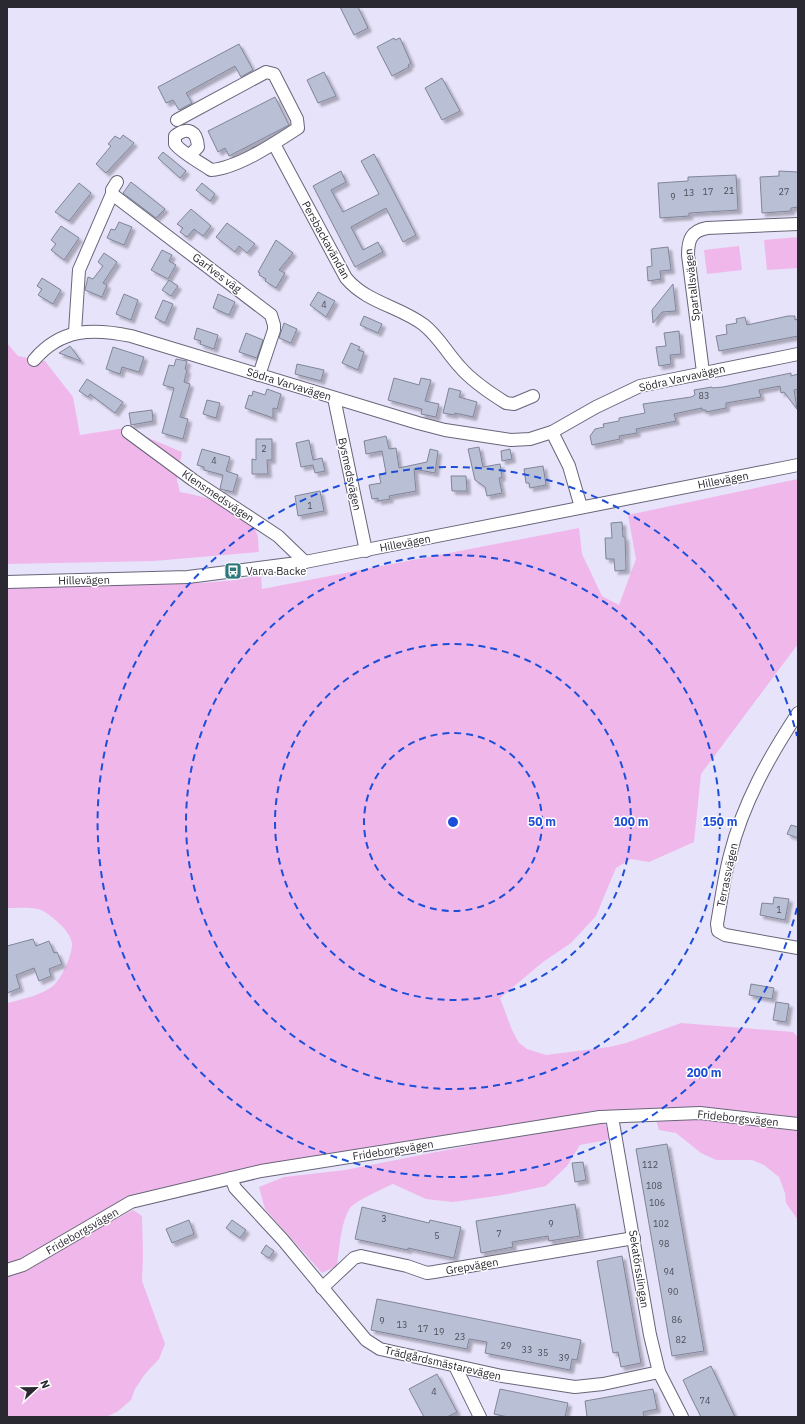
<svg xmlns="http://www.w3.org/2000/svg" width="805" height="1424" font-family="'IBM Plex Sans',sans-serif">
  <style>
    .green { fill: #f0b8ea }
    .building { fill: #b9bfd4; stroke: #808599; filter: url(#shadow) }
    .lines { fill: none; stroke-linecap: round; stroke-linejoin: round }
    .minor-casing { stroke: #686579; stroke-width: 14 }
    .minor { stroke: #fff; stroke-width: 12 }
    .ring { fill: none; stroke: #1d4ed8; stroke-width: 2; stroke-dasharray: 7 5 }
    .labels { text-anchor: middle; stroke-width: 3; stroke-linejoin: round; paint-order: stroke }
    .number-label { font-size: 9px; fill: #4e4e5a }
    .street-label { font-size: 11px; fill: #2a2831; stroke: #fff }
    .poi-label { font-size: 11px; fill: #2a2831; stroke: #fff; text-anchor: start }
    .centre { fill: #1d4ed8; stroke: #fff; stroke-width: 2 }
    .ring-label { font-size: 12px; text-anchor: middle; font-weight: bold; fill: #1d4ed8; stroke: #fff; stroke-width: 3; stroke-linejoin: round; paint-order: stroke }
  </style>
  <defs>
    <filter id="shadow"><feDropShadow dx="3.5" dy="3.5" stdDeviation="1" flood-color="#0004"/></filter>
  </defs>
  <rect width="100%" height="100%" fill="#e7e3fa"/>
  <g class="green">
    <polygon points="798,237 798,268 767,270 764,240"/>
    <polygon points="739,246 742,270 707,274 704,250"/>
    <path d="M7,343L18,356L45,361L73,397L80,435L125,428L182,452L177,480L180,492C206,497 247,506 257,534C259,539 258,547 259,552L154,561L7,564Z"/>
    <path d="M798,479V644L701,774L694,842L649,862L631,859L616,868L596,916L571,943L543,962L500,998L512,1030L519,1043L527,1049L546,1055L609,1047L626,1043L681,1023L793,1032L798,1037V1120L564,1118L288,1160L248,1168L130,1197L99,1213L16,1263L7,1266V1003C20,1000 46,994 55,984C62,977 72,955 72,945C73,933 49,912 38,909C29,907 16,908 7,908V587L202,583L236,580L261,575L262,589L579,528L582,554L602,596L619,605L636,559L628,515Z"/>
    <polygon points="656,1120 702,1120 798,1131 798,1220 786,1203 785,1193 779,1177 764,1165 752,1160 716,1160 701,1153 676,1133 659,1130"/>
    <path d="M604,1122L612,1139L580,1145L567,1166L546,1186L503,1195L453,1202L426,1199L393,1184C384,1188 354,1202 350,1208C341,1221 339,1251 337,1266L322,1273L265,1209L259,1187L284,1177L345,1170L573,1125Z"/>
    <polygon points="133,1210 142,1216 143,1256 142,1281 165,1344 159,1359 145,1374 135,1389 131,1400 117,1412 106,1417 7,1417 7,1275 25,1268"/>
  </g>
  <g class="building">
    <polygon points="340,7 358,7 368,28 354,35"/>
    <polygon points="394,38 395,40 400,38 411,63 408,65 409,67 392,76 377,47"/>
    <polygon points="239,44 253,70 241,77 235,66 186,93 192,103 179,110 173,100 166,103 158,87"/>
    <polygon points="324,72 336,96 318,103 307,80"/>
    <polygon points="442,78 460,111 442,120 425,88"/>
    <polygon points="275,97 289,125 229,156 225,148 218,152 208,131"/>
    <polygon points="123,135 134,143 106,173 96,164 111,146 108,144 115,136 120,139"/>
    <polygon points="163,152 186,171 180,178 158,158"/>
    <polygon points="374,154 416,235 403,242 386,208 351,227 363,250 378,242 383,252 355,267 313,186 341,171 346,182 331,190 343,212 379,194 361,161"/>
    <polygon points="779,171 798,172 798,207 791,208 791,211 762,213 760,177 779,176"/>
    <polygon points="736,175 738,210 689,213 689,216 660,218 658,183 688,181 688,177"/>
    <polygon points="131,182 165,209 156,218 123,193"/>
    <polygon points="79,183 91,193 69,221 55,212"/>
    <polygon points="202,183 215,194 210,201 196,190"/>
    <polygon points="191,209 211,226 203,236 194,229 187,237 180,232 183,228 177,224"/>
    <polygon points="119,222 132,227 124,245 107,238 111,229 115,230"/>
    <polygon points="227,223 255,244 247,253 239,246 235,252 216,237"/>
    <polygon points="61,226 79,238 64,260 51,250 56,244 51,240"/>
    <polygon points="276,240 293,253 279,270 285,273 276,288 265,281 266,279 259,275 260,273 258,272"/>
    <polygon points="668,247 671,270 660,271 661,279 648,281 647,267 652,266 651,249"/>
    <polygon points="162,250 172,255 169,261 176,265 168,279 151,270"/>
    <polygon points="104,253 117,262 103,283 107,285 102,297 85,290 88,277 93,279 103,266 98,262"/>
    <polygon points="42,278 61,290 53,304 38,295 42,289 37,286"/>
    <polygon points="169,280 178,286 171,296 162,290"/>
    <polygon points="673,284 676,311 662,312 653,323 652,310"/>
    <polygon points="318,292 335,301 326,317 310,305"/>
    <polygon points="124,294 138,300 131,320 116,314"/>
    <polygon points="218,294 235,302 229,315 213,308"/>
    <polygon points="163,300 173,304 165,323 155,318"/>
    <polygon points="364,316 382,324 378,333 360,325"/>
    <polygon points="788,316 795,316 795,320 798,319 798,336 719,351 716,336 727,334 726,325 737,323 736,319 745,317 747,325"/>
    <polygon points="284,323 297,329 291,343 279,338"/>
    <polygon points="197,328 218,335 214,349 200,344 201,341 194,339"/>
    <polygon points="679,331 681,354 670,355 671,364 659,366 656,347 666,346 664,333"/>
    <polygon points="246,333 263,340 257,358 239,352"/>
    <polygon points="351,343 360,347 358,350 364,352 358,370 342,363"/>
    <polygon points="70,346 81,361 59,353"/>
    <polygon points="113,347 144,357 139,372 122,367 120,374 106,369"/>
    <polygon points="176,359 187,361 185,369 187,370 184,382 190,384 180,417 188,419 183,439 162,433 174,388 163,385 169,365 174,366"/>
    <polygon points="297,364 324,370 321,381 295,374"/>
    <polygon points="791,373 791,376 798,374 798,389 794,390 797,409 784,392 781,393 780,386 759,390 761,397 726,403 726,408 706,412 706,410 702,410 702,408 683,412 674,414 676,421 636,429 637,433 619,436 620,439 592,445 590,436 595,429 604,427 603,424 619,421 619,418 645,413 643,404 691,397 695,395 694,390 712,387 712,388 723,387"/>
    <polygon points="394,378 419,385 421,378 431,380 425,401 439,404 436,417 421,414 422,409 388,400"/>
    <polygon points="87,379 123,402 115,413 90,394 88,397 79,391"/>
    <polygon points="449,388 461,391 459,397 477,402 473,417 455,413 454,415 443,413"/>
    <polygon points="267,389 281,394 277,409 273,408 273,418 245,408 249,395 252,396 253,391 265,395"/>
    <polygon points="207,400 220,403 216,418 203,414"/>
    <polygon points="152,410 153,421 131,425 129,413"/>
    <polygon points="386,436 389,449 396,448 399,468 427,462 430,449 438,451 435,473 414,469 416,491 389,496 390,499 378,501 378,498 372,499 369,485 381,483 379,474 386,473 382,451 366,454 364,441"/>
    <polygon points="256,439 272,439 272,460 267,460 268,474 252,474 252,459 256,460"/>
    <polygon points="309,440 313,460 322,458 325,471 315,473 313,465 301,467 296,443"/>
    <polygon points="479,447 483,467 500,464 502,477 499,478 502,493 487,496 485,487 475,480 468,449"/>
    <polygon points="202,449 230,457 226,471 238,475 233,492 220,489 223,475 204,470 204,467 197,465"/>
    <polygon points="510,449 512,459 502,461 501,451"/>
    <polygon points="543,466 546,485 530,488 529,483 526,483 524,469"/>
    <polygon points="451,476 466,476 467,491 452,491"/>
    <polygon points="320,491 324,511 298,516 295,496"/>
    <polygon points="622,522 623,537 625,537 626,570 615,571 614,559 606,559 605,538 612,538 611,523"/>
    <polygon points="791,825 798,827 798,838 787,834"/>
    <polygon points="774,897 789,899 785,920 760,915 762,903 773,904"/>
    <polygon points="33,939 36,946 49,941 54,953 57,952 62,964 49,969 51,976 39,981 34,968 16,975 20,988 7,993 7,946"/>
    <polygon points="751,984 774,988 772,999 749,995"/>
    <polygon points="776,1002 789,1004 786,1022 773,1020"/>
    <polygon points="667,1144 704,1351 672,1356 636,1149"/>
    <polygon points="583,1162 586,1180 575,1182 572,1163"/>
    <polygon points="575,1204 580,1236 549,1241 548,1236 512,1242 513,1247 481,1253 476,1221"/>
    <polygon points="362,1207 429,1223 430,1220 461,1227 454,1258 408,1248 408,1250 355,1239"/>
    <polygon points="189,1220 194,1234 172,1243 166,1229"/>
    <polygon points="232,1220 246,1230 240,1238 226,1228"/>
    <polygon points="266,1245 274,1251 269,1258 261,1253"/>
    <polygon points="622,1256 641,1363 621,1367 618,1352 613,1353 597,1261"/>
    <polygon points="377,1299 581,1340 577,1360 572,1359 570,1370 485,1353 487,1342 469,1339 467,1349 371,1330"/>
    <polygon points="711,1366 735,1417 701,1417 690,1395 683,1380"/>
    <polygon points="437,1374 457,1412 447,1417 424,1417 409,1389"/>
    <polygon points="500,1389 568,1403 565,1417 508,1417 494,1414"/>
    <polygon points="653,1389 657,1409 643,1412 644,1417 587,1417 585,1401"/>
  </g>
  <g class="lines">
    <g class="minor-casing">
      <g id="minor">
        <path d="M177,120L266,72L274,74L297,119L298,128C275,143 238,168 211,170C200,162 183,154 175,144V136C188,126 197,131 198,147L190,155"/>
        <path d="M274,144L346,278C367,303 399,306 424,325C439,337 447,353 460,367C472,381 490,393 506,403L514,404L533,396"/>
        <polyline points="112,194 112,190 117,182"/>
        <polyline points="75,332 79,270 112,194 271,315 274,325 274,330 259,375"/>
        <path d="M34,360C61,328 93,328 131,336L418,423L445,430L511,440L530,439L552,432L596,407L640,386L798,354"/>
        <path d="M703,372L688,255C688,240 691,231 707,228L798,224"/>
        <polyline points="334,398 366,551"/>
        <polyline points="128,432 193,480 278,536 305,562"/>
        <polyline points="552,432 569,466 581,507"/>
        <polyline points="7,582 188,577 305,562 798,465"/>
        <path d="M798,713C769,757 743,803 730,855C724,878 721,901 717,924L718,931L725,935L798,948"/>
        <polyline points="612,1117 650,1335 659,1372 682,1417"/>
        <polyline points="231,1178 235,1188 283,1240 366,1340 380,1349 502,1376 575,1387 603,1384 659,1372"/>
        <polyline points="7,1270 23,1265 131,1202 261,1171 600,1117 700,1113 798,1124"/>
        <polyline points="322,1288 354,1258 361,1256 407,1266 427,1273 434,1272 634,1238"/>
        <polyline points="455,1366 480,1417"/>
      </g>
    </g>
    <use href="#minor" class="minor"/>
  </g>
  <g class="ring">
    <circle cx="453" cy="822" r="89"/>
    <circle cx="453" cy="822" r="178"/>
    <circle cx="453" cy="822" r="267"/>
    <path d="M797 908A355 355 0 1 1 797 736"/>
  </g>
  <defs>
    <g id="bus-square" transform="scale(0.9)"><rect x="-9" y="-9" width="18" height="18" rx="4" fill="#2e777d" stroke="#fff"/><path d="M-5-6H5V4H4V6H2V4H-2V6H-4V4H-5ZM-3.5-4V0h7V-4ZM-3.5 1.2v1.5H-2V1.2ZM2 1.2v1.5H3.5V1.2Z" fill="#fff"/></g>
  </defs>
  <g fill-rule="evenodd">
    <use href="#bus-square" x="233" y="571"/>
  </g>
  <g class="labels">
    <g class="number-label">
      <text x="729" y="194">21</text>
      <text x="708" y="195">17</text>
      <text x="784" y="195">27</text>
      <text x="689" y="196">13</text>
      <text x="673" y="200">9</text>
      <text x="324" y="308">4</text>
      <text x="704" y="399">83</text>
      <text x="264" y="452">2</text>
      <text x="214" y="464">4</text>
      <text x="310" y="509">1</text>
      <text x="779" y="913">1</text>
      <text x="650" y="1168">112</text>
      <text x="654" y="1189">108</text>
      <text x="657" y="1206">106</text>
      <text x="384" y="1222">3</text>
      <text x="551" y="1227">9</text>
      <text x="661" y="1227">102</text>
      <text x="499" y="1237">7</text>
      <text x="437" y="1239">5</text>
      <text x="664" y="1247">98</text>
      <text x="669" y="1275">94</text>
      <text x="673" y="1295">90</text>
      <text x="677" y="1323">86</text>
      <text x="382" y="1324">9</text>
      <text x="402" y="1328">13</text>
      <text x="423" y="1332">17</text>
      <text x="439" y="1335">19</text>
      <text x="460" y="1340">23</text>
      <text x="681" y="1343">82</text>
      <text x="506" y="1349">29</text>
      <text x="527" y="1353">33</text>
      <text x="543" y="1356">35</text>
      <text x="564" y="1361">39</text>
      <text x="434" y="1395">4</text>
      <text x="705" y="1404">74</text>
    </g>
    <g class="street-label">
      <text transform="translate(326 240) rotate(61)" y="4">Persbackavändan</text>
      <text transform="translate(217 273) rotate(37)" y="4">Garfves väg</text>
      <text transform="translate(692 285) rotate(-96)" y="4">Spartallsvägen</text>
      <text transform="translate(682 378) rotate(-13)" y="4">Södra Varvavägen</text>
      <text transform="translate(289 384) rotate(17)" y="4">Södra Varvavägen</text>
      <text transform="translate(350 474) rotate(78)" y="4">Bysmedsvägen</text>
      <text transform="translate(723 480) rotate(-11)" y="4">Hillevägen</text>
      <text transform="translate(218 496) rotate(34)" y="4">Klensmedsvägen</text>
      <text transform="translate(405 543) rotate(-11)" y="4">Hillevägen</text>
      <text transform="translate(84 580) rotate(-1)" y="4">Hillevägen</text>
      <text transform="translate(727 875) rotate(-78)" y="4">Terrassvägen</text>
      <text transform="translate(738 1118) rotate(6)" y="4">Frideborgsvägen</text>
      <text transform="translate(393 1150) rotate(-9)" y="4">Frideborgsvägen</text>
      <text transform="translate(82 1231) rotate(-30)" y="4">Frideborgsvägen</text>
      <text transform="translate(472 1266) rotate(-10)" y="4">Grepvägen</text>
      <text transform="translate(639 1269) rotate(81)" y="4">Sekatörsslingan</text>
      <text transform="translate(443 1363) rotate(13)" y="4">Trädgårdsmästarevägen</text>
    </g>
    <g class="poi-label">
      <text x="246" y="575">Varva Backe</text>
    </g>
  </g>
  <circle cx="453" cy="822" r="6" class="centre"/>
  <g class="ring-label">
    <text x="542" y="826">50 m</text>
    <text x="631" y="826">100 m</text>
    <text x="720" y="826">150 m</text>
    <text x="704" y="1077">200 m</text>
  </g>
  <rect width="805" height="1424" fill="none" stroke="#2a2831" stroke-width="16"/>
  <g transform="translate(36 1388) rotate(68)" stroke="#ffffff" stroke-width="3" paint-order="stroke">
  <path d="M0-3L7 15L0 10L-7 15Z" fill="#2a2831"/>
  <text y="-6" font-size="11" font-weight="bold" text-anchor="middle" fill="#2a2831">N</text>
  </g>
</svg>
